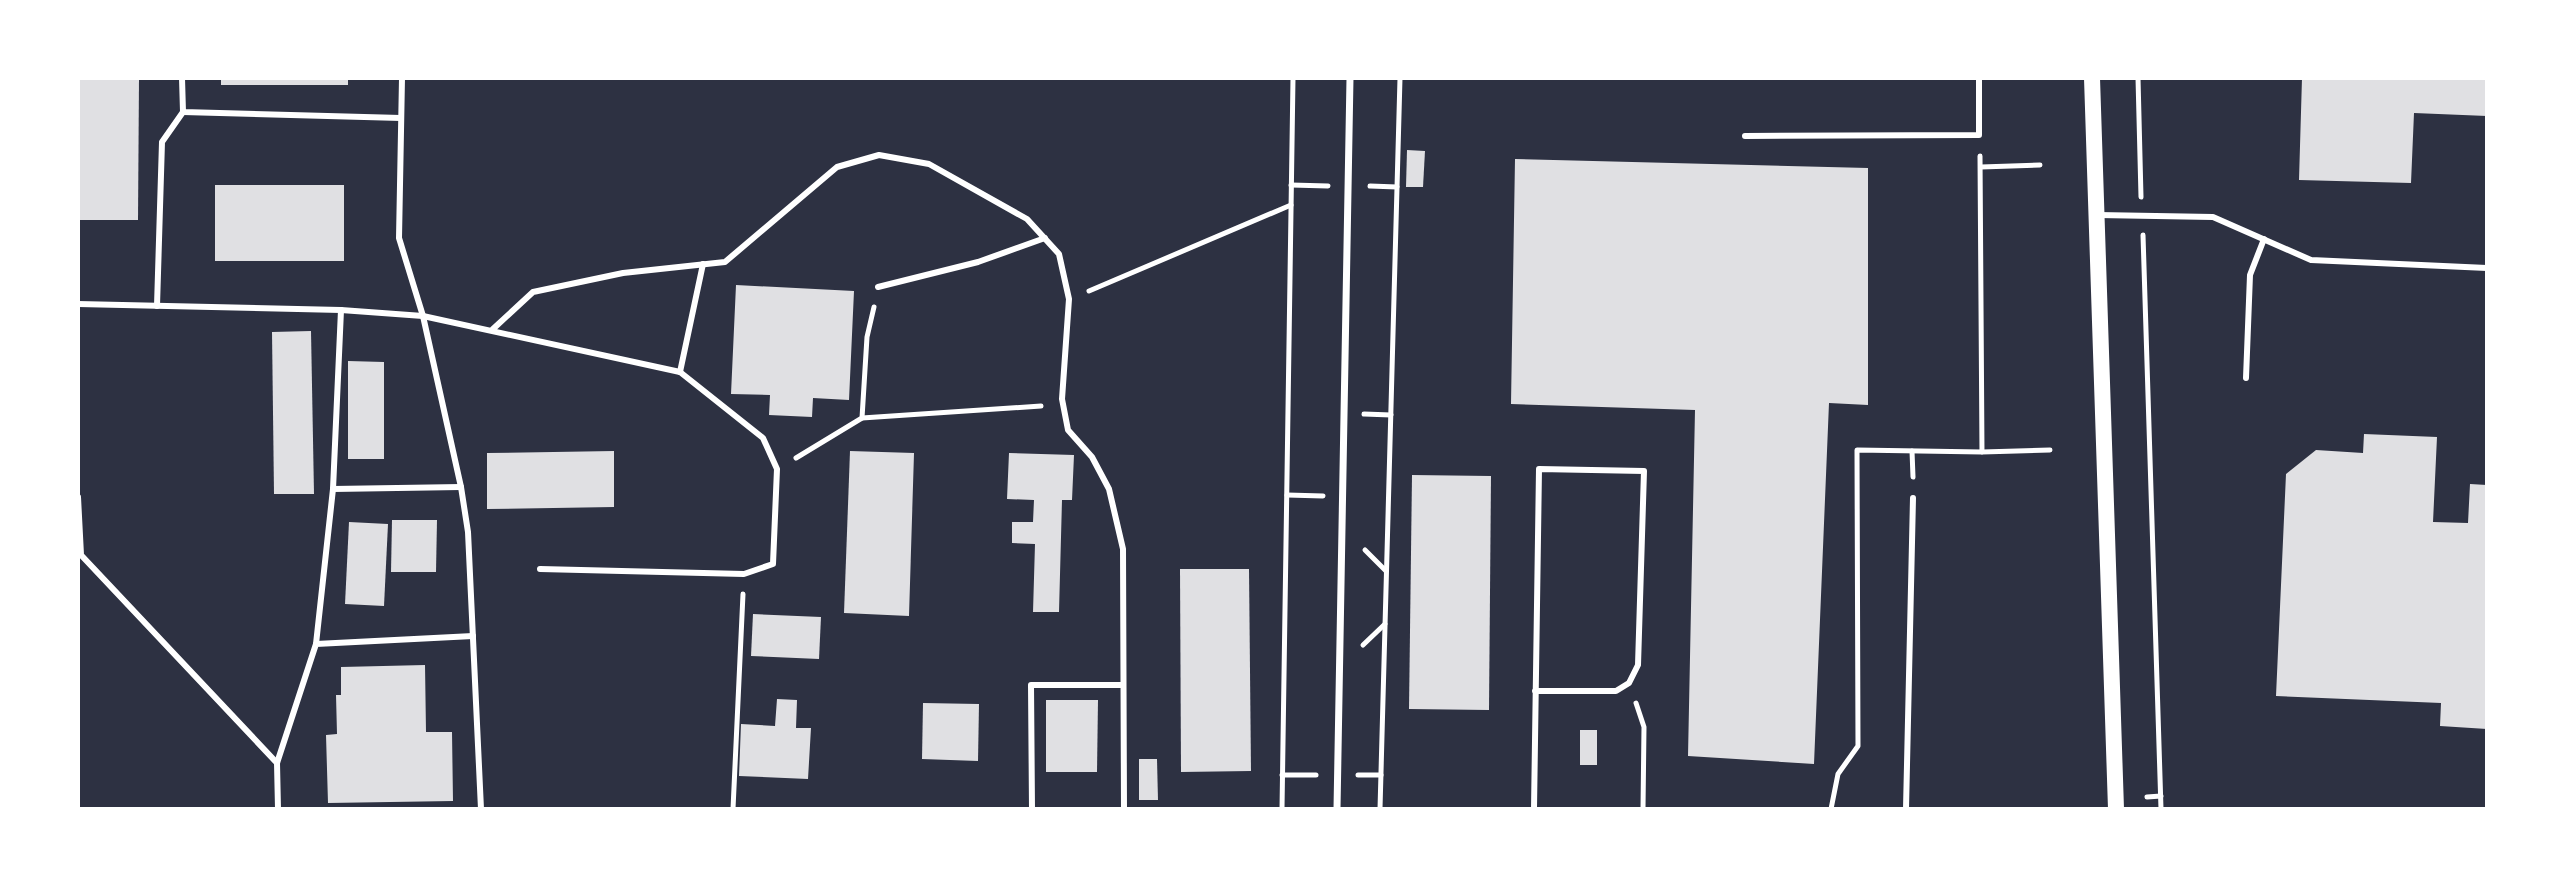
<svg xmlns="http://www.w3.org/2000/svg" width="2565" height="887" font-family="'PT Sans Narrow',sans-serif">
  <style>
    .building { fill: #e0e0e3 }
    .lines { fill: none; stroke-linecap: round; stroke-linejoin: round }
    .path { stroke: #fff; stroke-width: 5 }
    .service { stroke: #fff; stroke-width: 6 }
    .pedestrian { stroke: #fff; stroke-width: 7 }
    .secondary { stroke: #fff; stroke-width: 16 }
  </style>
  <rect width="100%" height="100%" fill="#2d3142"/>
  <g class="building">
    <polygon points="78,78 139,78 138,220 78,220"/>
    <rect x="221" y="78" width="127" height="7"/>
    <polygon points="2302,78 2487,78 2487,116 2414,113 2411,183 2299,180"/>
    <polygon points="1407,150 1425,151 1423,187 1406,187"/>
    <polygon points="1515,159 1868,168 1868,405 1829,403 1814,764 1688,756 1695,410 1511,404"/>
    <rect x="215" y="185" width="129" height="76"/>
    <polygon points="736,285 854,291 849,400 813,398 812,417 769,415 770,395 731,394"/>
    <polygon points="311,331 314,494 274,494 272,332"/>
    <polygon points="348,361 384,362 384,459 348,459"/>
    <polygon points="2364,434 2437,437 2433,522 2468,523 2470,484 2487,485 2487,729 2440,726 2441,703 2276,696 2286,474 2316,450 2363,453"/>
    <polygon points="614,451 614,507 487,509 487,453"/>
    <polygon points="850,451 914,453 909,616 844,613"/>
    <polygon points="1009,453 1074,455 1072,500 1062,500 1059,612 1033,612 1035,544 1012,543 1012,522 1033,522 1034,500 1007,499"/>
    <polygon points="1412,475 1491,476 1489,710 1409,709"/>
    <polygon points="392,520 437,520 436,572 391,572"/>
    <polygon points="349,522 388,524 384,606 345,604"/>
    <polygon points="1180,569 1249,569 1251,771 1181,772"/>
    <polygon points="753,614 821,617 819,659 751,656"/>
    <polygon points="425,665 426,732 452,732 453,801 328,803 326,735 337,734 336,695 341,695 341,667"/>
    <polygon points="777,699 797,700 796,728 811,728 808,779 739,776 741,724 775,726"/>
    <polygon points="1046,700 1098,700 1097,772 1046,772"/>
    <polygon points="923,703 979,704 978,761 922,759"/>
    <rect x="1580" y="730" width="17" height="35"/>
    <polygon points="1139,759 1157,759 1158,800 1139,800"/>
  </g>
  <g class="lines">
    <g class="path">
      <polyline points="2138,78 2141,197"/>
      <polyline points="1981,167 2040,165"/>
      <polyline points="1291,185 1328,186"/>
      <polyline points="1370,186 1397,187"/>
      <polyline points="2143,235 2161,809"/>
      <polyline points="1089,291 1291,205"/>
      <polyline points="1364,414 1391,415"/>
      <polyline points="862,418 1041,406"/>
      <polyline points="1912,451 1913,477"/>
      <polyline points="1982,452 2050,450"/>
      <polyline points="796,458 862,418 867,337 874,307"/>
      <polyline points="1287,495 1323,496"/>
      <polyline points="1365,550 1386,571"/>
      <polyline points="1363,645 1385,624"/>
      <polyline points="1636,703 1644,727 1643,809"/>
      <polyline points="1282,775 1316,775"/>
      <polyline points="1358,775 1381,775"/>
      <polyline points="2147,797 2161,796"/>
      <polyline points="733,809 743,594"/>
      <polyline points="1282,809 1293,78"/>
      <polyline points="1380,809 1400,78"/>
      <polyline points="1831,809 1838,774 1858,746 1857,450 1982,452 1980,156"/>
    </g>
    <g class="service">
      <polyline points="182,78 183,112 401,118"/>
      <polyline points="402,78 399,238 423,316 461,487 468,532 481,809"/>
      <polyline points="1745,136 1979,135 1979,78"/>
      <polyline points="2098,215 2213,217 2311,260 2487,268"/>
      <polyline points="878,287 978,262 1045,238"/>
      <polyline points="78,304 341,310"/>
      <polyline points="157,306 162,142 183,112"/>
      <polyline points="493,329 533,292 623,273 725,262 837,167 879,155 929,164 1027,219 1059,254 1069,299 1062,399 1068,430 1092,457 1109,489 1123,549 1124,809"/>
      <polyline points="680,372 703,264"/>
      <polyline points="2246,378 2250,275 2264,239"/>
      <polyline points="333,489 461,487"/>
      <polyline points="78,497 81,555 277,763"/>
      <polyline points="316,644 333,489 341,310 423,316 680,372 763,438 777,469 773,564 744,574 540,569"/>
      <polyline points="278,809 277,763 316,644 473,636"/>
      <polyline points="1032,809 1031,685 1123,685"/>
      <polyline points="1534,809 1539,469 1644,471 1638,665 1629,683 1616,691 1535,691"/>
      <polyline points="1906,809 1913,498"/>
    </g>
    <polyline class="pedestrian" points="1337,809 1350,78"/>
    <polyline class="secondary" points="2092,78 2116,809"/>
  </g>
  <rect width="2565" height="887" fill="none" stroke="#ffffff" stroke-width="160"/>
</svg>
